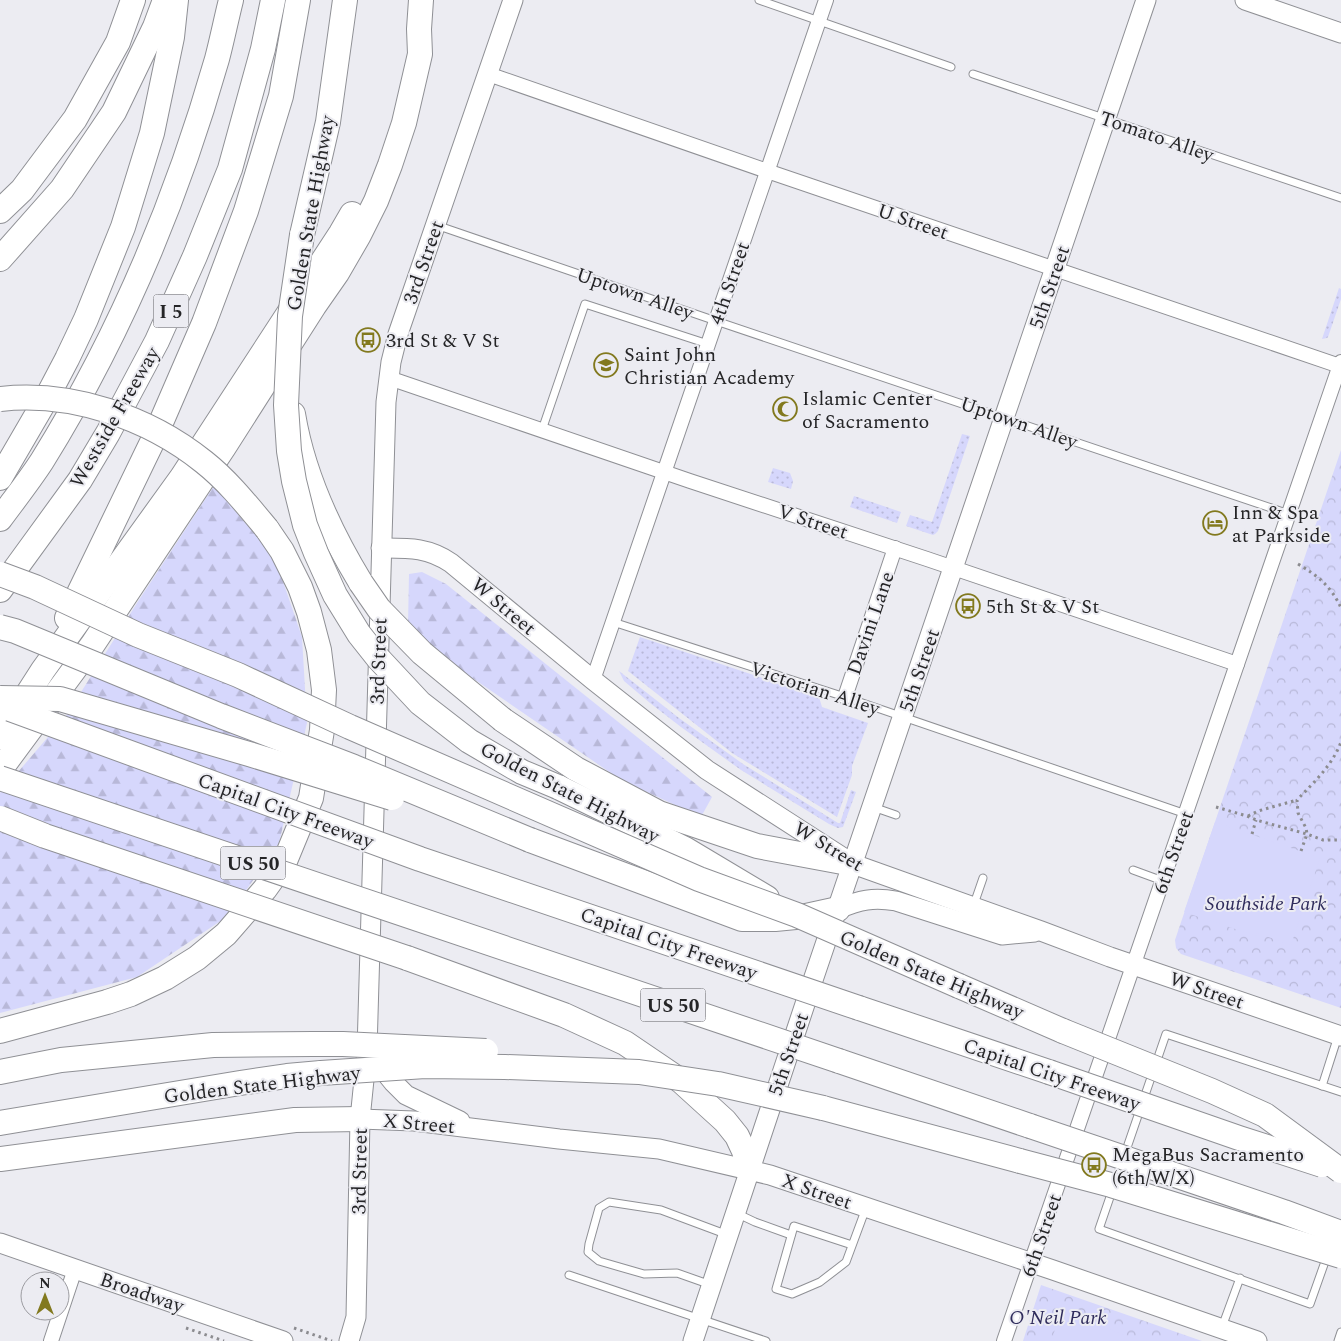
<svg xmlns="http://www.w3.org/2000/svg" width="1341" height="1341" font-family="Spectral,serif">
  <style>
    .grass { fill: url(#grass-dots) }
    .forest { fill: url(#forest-firs) }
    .park { fill: url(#park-crowns) }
    .pitch { fill: #d6d7fc }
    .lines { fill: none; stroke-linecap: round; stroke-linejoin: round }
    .lane-casing { stroke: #8f9095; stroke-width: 9 }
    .street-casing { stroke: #8f9095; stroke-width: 16 }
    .secondary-casing { stroke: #8f9095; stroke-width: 21 }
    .highway-casing { stroke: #8f9095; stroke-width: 26 }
    .path { stroke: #8c8c90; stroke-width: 3; stroke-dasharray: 2.5 4; stroke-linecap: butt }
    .lane { stroke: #fff; stroke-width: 7 }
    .street { stroke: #fff; stroke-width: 14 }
    .secondary { stroke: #fff; stroke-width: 19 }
    .highway { stroke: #fff; stroke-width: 24 }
    .highway-bridge-casing { stroke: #8f9095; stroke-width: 26; stroke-linecap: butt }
    .highway-bridge { stroke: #fff; stroke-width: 24 }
    .labels { text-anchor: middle; stroke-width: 4; stroke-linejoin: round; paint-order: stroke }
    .shield { fill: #ececf2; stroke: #616164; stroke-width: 1 }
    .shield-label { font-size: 19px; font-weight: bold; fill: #252527 }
    .street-label { font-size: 20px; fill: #252527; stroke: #ececf2 }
    .poi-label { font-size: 20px; fill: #252527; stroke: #ececf2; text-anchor: start }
    .park-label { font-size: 20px; font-style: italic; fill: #2f2c5c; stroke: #ececf2 }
  </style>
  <defs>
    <pattern id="grass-dots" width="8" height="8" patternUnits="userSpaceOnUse" patternTransform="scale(1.25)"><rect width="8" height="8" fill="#d6d7fc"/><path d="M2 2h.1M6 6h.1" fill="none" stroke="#b8b8d8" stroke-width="1.8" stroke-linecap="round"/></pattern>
    <pattern id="forest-firs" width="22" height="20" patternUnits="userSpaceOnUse" patternTransform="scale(1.25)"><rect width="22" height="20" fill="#d6d7fc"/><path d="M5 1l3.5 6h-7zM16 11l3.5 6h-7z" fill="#b8b8d8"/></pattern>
    <pattern id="park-crowns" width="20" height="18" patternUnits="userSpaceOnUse" patternTransform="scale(1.25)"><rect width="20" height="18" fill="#d6d7fc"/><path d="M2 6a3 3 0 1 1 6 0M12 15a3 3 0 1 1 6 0" fill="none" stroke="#b8b8d8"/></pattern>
  </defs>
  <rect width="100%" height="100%" fill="#ececf2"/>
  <g class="grass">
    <polygon points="1339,288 1341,289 1341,299 1328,337 1327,338 1322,339"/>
    <polygon points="962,434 970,436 938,531 935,534 933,535 906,526 910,515 932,522"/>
    <polygon points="773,468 790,473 793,481 791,489 768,482"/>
    <polygon points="854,496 901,512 897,523 850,507"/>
    <polygon points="640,637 819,697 822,707 868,723 852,766 852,775 837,817 732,753 628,671"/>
    <polygon points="619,671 679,718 743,764 838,823 840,823 851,790 856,792 843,827 838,828 829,824 741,770 681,727 650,703 624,681"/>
  </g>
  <g class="forest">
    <polygon points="214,486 275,558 302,637 307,723 279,843 228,916 137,977 0,1013 0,793 66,716 137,603"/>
    <polygon points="422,572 446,584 712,797 701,817 621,780 452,664 408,625 409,574"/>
  </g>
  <g class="park">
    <polygon points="1341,450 1341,1008 1181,954 1176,948 1175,940"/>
    <polygon points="1041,1285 1202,1341 1023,1341"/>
  </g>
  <g class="pitch">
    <polygon points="1215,822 1320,858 1291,945 1257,933 1256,936 1184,912"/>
    <polygon points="1061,1313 1131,1337 1131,1341 1051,1341"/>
  </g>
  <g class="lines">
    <g class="lane-casing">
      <g id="lane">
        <polyline points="759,0 951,67"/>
        <polyline points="973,74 1341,198"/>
        <polyline points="436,225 716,321 1289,514"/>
        <polyline points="542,430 585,304 708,344"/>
        <polyline points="613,622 845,697 1186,814"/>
        <polyline points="873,807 896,815"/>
        <polyline points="1133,870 1163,881"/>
        <polyline points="973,907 983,878"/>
        <polyline points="1322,1086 1338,1036"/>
        <polyline points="736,1213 755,1222 791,1235"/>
        <polyline points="852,1245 794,1226 776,1289 792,1294 820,1282 846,1262 866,1208"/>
        <polyline points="1327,1256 1310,1304 1099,1229 1166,1034 1341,1092"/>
        <polyline points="569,1275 766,1341"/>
        <polyline points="711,1285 677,1273 644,1274 599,1261 588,1252 589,1244 599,1208 609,1202 661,1210 728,1235"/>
        <polyline points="1222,1327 1240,1278"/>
        <polyline points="1338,1341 1341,1332"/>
      </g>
    </g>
    <g class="street-casing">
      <g id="street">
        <polyline points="488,74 767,171 1340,366"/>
        <polyline points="389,378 690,481 927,559 1237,664"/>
        <polyline points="593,680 826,0"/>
        <polyline points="845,697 895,548"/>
        <polyline points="51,1341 75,1269"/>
        <polyline points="1004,1341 1341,362"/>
      </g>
    </g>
    <g class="secondary-casing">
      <g id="secondary">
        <polyline points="1245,0 1341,33"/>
        <path d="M381,548C408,548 428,547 451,563L593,680L707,770L853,864L1041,931L1110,957L1341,1036"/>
        <path d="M838,909C860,900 873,897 896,901L1002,935L1035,932"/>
        <polyline points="376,1061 393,1082 406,1095 460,1121"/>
        <polyline points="360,1119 414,1121 559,1139 659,1149 770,1175 1053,1270 1257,1341"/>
        <polyline points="0,1243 283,1341"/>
        <polyline points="349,1341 356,1317 360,1119 367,1050 386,402 391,362 398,334 513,0"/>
        <polyline points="693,1341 812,983 1146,0"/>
      </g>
    </g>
    <g class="highway-casing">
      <g id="highway">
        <polyline points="0,211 22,190 75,119 118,42 133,0"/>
        <polyline points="302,235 328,122 345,0"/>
        <polyline points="0,259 62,189 114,112 155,27 165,0"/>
        <path d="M293,414C303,475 330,532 361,583"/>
        <polyline points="0,478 46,399 67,359 86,319 123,227 152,133 172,37 176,0"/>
        <path d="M0,519C14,500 29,481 42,461C119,337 177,199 217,59C222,40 226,20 231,0"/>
        <polyline points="0,590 80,480 108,433 157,341 195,256 230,169 263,49 273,0"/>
        <polyline points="67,618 156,434 204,323 246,211 281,96 298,0"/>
        <polyline points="503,720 576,769 659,813 757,846 853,864"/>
        <polyline points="0,737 43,670 182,477 341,233 352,214"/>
        <polyline points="0,770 93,644 224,447 314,306 337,273 359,235 376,201 390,165 404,123 420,54 419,29 421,0"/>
        <polyline points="558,787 685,849 767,898"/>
        <polyline points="530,840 742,919 775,919 806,916 838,909"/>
        <polyline points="407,958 564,1015 625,1043 681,1081 725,1121 737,1136 744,1151 749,1170"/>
        <polyline points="959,986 1063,1031"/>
        <polyline points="859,1008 1049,1072"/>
        <polyline points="0,1031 107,1002 131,994 165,978 197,958 226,934 265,889 285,861 311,798 322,730 324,690 319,650 309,612 300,587 282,551 267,529"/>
        <polyline points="839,1061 1030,1126"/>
        <polyline points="0,1072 61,1060 213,1045 313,1044"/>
        <polyline points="823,1108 1020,1161"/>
        <polyline points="0,1123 240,1083 287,1076 321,1073"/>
        <polyline points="0,1159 295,1120 360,1119"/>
      </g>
    </g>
    <g class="path">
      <path d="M1298,564C1318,576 1331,586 1341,608"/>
      <polyline points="1216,807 1247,816 1256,820 1307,834 1323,840 1341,840"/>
      <polyline points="1248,816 1258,811 1297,800"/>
      <polyline points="1252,834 1256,820"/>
      <path d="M1301,851L1307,834L1306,828L1298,813L1297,800C1314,782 1332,766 1341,742"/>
      <polyline points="186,1328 224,1341"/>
      <polyline points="294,1328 332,1341"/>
    </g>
    <use href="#lane" class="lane"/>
    <use href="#street" class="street"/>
    <use href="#secondary" class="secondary"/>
    <use href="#highway" class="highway"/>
    <g class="highway-bridge-casing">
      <g id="highway-bridge">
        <polyline points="302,235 290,316 286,405 289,451 294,481 305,525 316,553 335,595 359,634 378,658 420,703 469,741 522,772 558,787"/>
        <path d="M0,399C71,391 148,417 204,462C228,481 247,505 267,529"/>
        <polyline points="0,574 35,587 138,635 238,675 350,727 699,879 797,915 959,986"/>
        <polyline points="361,583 379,609 422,653 503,720"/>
        <polyline points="0,627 15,631 221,716 354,767 530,840"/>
        <polyline points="0,698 60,699 249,754 392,798"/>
        <polyline points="10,709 420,859 859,1008"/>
        <polyline points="0,778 839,1061"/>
        <polyline points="0,818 45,836 407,958"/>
        <polyline points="1063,1031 1212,1091 1265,1115 1341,1171"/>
        <polyline points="313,1044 343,1044 486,1051"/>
        <polyline points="1049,1072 1239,1138 1322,1165"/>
        <polyline points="321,1073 425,1066 505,1067 639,1072 718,1084 823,1108"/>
        <polyline points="1030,1126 1284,1212 1341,1233"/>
        <polyline points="1020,1161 1111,1185 1341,1256"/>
      </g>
    </g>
    <use href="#highway-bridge" class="highway-bridge"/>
  </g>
  <defs>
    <g id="bus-ring" transform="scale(1.25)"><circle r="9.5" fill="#ececf2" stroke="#82791e" stroke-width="1.5"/><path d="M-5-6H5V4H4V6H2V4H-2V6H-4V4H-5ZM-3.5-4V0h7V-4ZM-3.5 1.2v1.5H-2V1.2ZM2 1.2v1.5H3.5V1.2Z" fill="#82791e"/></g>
    <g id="school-ring" transform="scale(1.25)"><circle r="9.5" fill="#ececf2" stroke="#82791e" stroke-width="1.5"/><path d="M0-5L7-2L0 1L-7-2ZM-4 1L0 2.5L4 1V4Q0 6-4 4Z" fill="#82791e"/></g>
    <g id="mosque-ring" transform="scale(1.25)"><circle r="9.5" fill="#ececf2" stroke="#82791e" stroke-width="1.5"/><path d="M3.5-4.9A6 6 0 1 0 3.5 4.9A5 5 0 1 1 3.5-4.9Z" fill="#82791e"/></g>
    <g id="hotel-ring" transform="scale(1.25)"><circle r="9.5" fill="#ececf2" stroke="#82791e" stroke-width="1.5"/><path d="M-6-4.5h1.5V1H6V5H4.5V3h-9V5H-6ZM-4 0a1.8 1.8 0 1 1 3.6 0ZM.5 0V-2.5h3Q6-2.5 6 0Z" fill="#82791e"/></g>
  </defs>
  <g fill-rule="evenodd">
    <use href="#bus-ring" x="368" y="340"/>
    <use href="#school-ring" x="606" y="365"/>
    <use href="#mosque-ring" x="785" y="409"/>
    <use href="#hotel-ring" x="1215" y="523"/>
    <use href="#bus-ring" x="968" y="606"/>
    <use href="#bus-ring" x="1094" y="1165"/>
  </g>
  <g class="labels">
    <g class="shield">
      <rect x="153.5" y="294.5" width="35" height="33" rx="4"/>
      <rect x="220.5" y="846.5" width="65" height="33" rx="4"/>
      <rect x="640.5" y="988.5" width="65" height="33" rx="4"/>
    </g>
    <g class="shield-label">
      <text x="171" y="318">I 5</text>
      <text x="253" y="870">US 50</text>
      <text x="673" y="1012">US 50</text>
    </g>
    <g class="street-label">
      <text transform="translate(1157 136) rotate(19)" y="7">Tomato Alley</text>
      <text transform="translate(310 213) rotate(-80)" y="7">Golden State Highway</text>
      <text transform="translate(913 221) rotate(19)" y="7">U Street</text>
      <text transform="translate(423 262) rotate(-71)" y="7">3rd Street</text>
      <text transform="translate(729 283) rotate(-71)" y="7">4th Street</text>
      <text transform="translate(1049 287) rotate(-71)" y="7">5th Street</text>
      <text transform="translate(635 293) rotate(19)" y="7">Uptown Alley</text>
      <text transform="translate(114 417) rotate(-60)" y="7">Westside Freeway</text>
      <text transform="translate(1019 422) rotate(19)" y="7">Uptown Alley</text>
      <text transform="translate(813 521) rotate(18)" y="7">V Street</text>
      <text transform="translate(504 606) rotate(40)" y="7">W Street</text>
      <text transform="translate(870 623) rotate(-71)" y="7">Davini Lane</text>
      <text transform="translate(378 661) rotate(-88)" y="7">3rd Street</text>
      <text transform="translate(919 670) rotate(-71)" y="7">5th Street</text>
      <text transform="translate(815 688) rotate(18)" y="7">Victorian Alley</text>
      <text transform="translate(570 792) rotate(27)" y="7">Golden State Highway</text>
      <text transform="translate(286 810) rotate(20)" y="7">Capital City Freeway</text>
      <text transform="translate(829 846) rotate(31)" y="7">W Street</text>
      <text transform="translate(1173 852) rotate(-71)" y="7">6th Street</text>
      <text transform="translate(669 943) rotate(19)" y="7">Capital City Freeway</text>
      <text transform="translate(932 974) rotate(23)" y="7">Golden State Highway</text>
      <text transform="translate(1207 990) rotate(19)" y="7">W Street</text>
      <text transform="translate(788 1054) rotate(-71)" y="7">5th Street</text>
      <text transform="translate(1052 1074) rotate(19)" y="7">Capital City Freeway</text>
      <text transform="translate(262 1084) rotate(-7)" y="7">Golden State Highway</text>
      <text transform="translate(419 1123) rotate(5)" y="7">X Street</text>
      <text transform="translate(359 1171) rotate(-89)" y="7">3rd Street</text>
      <text transform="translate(817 1191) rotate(19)" y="7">X Street</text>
      <text transform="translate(1041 1235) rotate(-71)" y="7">6th Street</text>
      <text transform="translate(142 1292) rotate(19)" y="7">Broadway</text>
    </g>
    <g class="poi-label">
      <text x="386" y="347">3rd St &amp; V St</text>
      <text x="624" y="361">Saint John<tspan x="624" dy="23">Christian Academy</tspan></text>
      <text x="802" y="405">Islamic Center<tspan x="802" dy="23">of Sacramento</tspan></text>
      <text x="1232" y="519">Inn &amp; Spa<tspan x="1232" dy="23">at Parkside</tspan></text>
      <text x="986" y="613">5th St &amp; V St</text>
      <text x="1112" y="1161">MegaBus Sacramento<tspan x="1112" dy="23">(6th/W/X)</tspan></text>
    </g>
    <g class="park-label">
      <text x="1266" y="910">Southside Park</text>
      <text x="1058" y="1324">O'Neil Park</text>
    </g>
  </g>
  <g transform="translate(45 1296)"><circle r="24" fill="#ececf2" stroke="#9c9ca1"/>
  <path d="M0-4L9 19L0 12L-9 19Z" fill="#82791e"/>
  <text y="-8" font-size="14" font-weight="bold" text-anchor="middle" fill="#252527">N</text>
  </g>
</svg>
